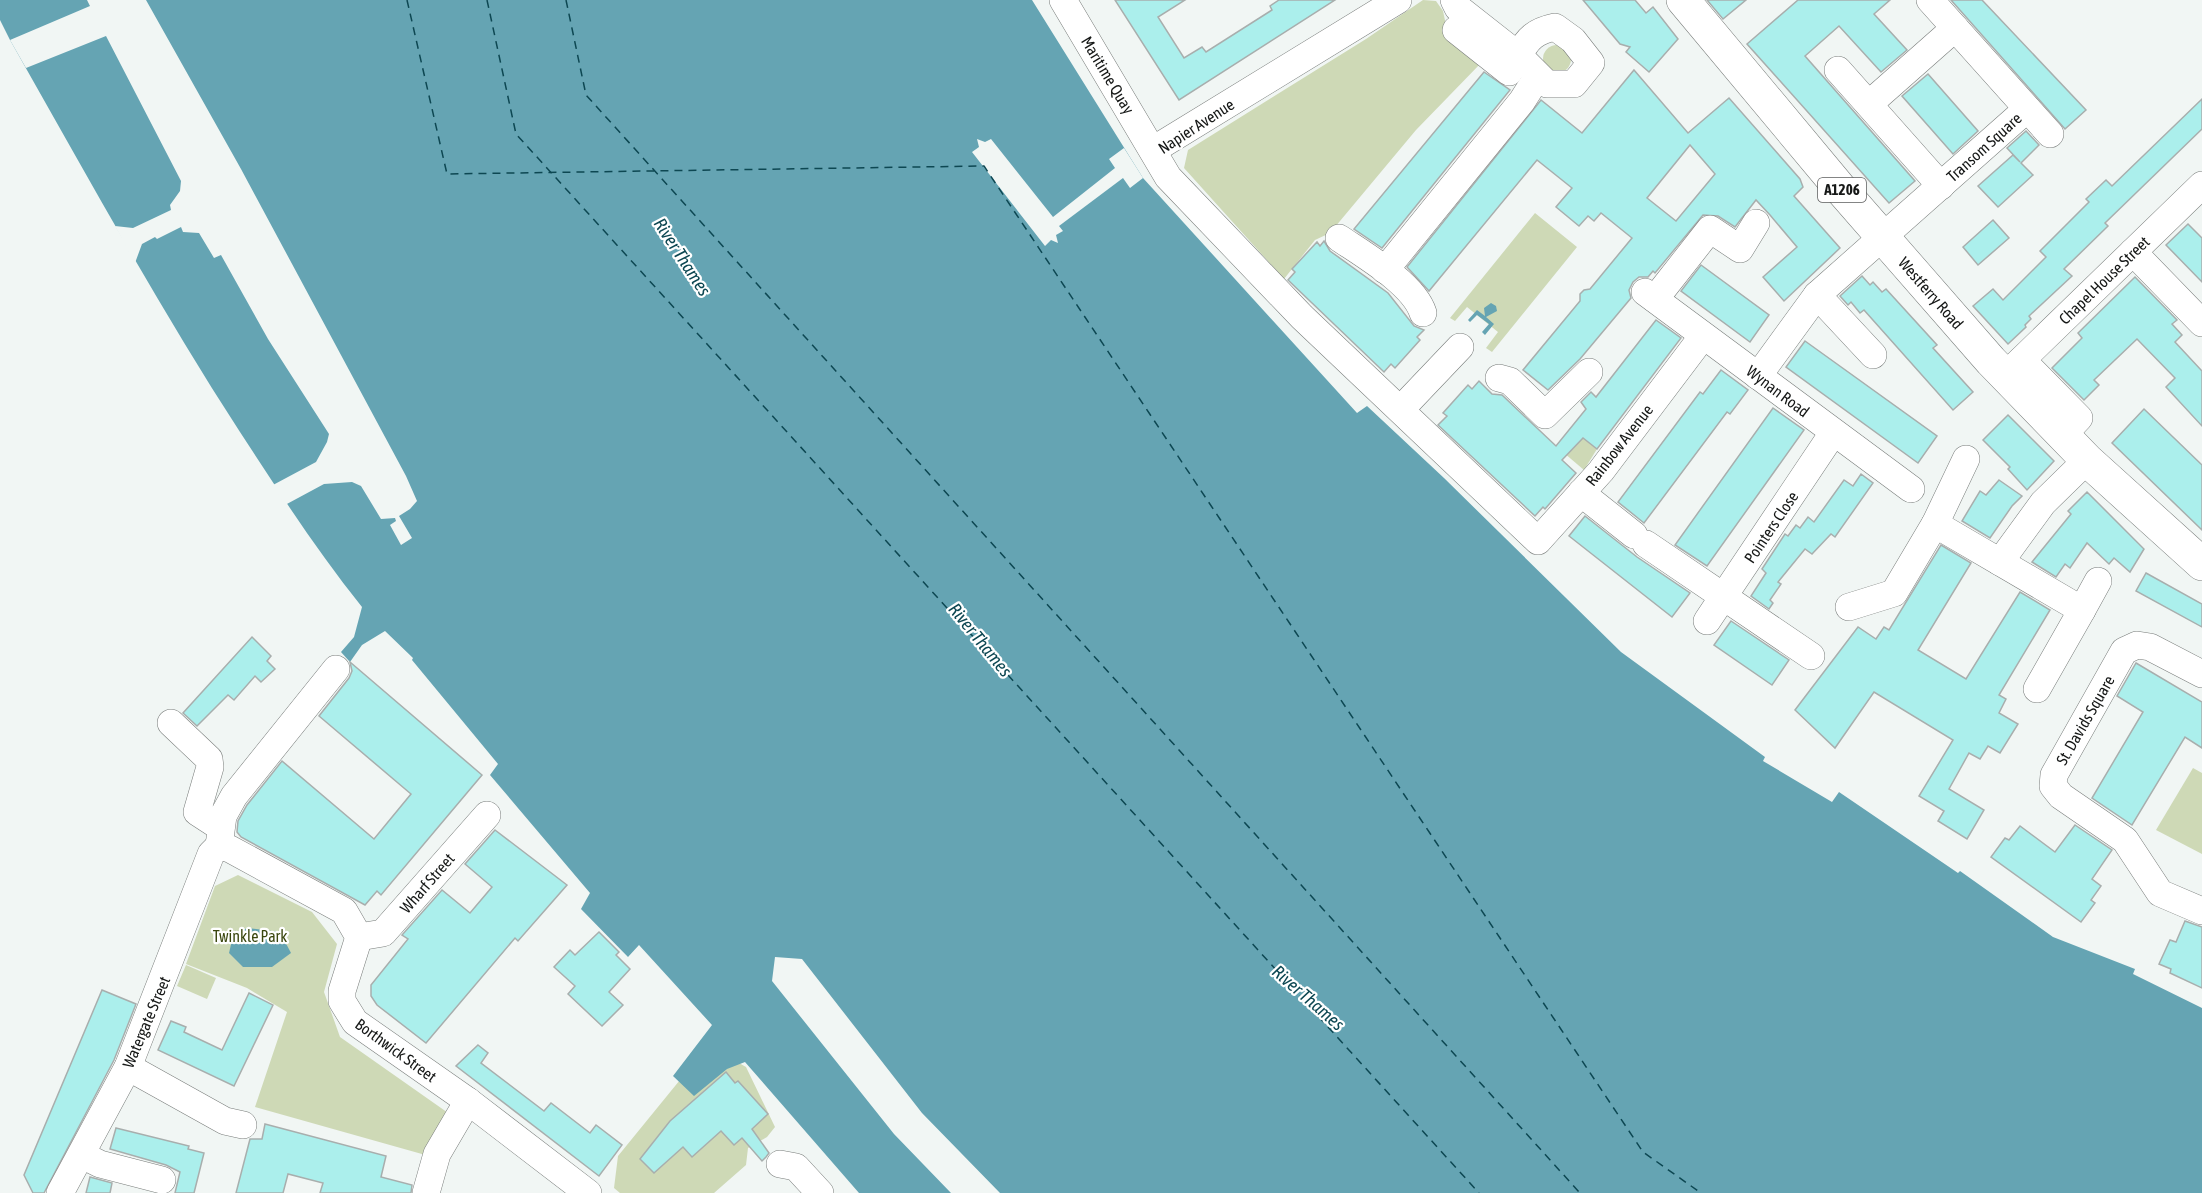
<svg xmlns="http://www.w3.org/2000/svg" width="2202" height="1193" font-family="'Asap Condensed',sans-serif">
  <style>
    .green { fill: #ced9b6 }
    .water { fill: #65a4b3 }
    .pier { fill: #f1f6f4 }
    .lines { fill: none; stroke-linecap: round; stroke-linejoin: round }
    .ferry { stroke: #0d4752; stroke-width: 1.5; stroke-dasharray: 8 6; stroke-linecap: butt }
    .building { fill: #abefec; stroke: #a8aead; stroke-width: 1.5; fill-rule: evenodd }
    .minor-casing { stroke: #797d7b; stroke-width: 28 }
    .major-casing { stroke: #797d7b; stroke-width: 34 }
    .minor { stroke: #fff; stroke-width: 27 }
    .major { stroke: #fff; stroke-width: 33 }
    .labels { text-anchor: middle; stroke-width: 4.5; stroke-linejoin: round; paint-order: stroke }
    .shield { fill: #fff; stroke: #5c5d5d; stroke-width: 1.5 }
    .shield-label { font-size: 15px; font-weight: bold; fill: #161817 }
    .street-label { font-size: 16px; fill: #161817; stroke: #fff }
    .park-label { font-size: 16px; fill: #3a460e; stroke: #fff }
    .water-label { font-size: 18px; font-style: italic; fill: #0d4752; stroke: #fff }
  </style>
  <rect width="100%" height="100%" fill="#f1f6f4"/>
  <g class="green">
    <polygon points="1423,0 1436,1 1443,11 1447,30 1481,63 1416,130 1330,233 1315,240 1284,279 1184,168 1188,150 1366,39"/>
    <circle cx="1557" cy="59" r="14"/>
    <polygon points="1535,213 1577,247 1492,352 1486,348 1498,332 1467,307 1455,321 1450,318"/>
    <polygon points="1570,428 1597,449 1584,470 1557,447"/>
    <polygon points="2193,768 2202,773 2202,854 2156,830"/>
    <polygon points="238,875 312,912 337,944 324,992 340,1037 451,1115 429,1156 255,1107 287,1012 247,988 186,964 215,886"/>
    <polygon points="186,965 216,978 207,999 177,986"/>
    <polygon points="718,1051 746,1067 775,1127 767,1137 748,1148 746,1165 714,1193 620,1193 614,1188 618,1156 684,1075"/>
  </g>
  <g class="water">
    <path d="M0,0H1032L1143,178L1357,413L1367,406L1444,478L1621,652L1765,757L1763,761L1832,802L1839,792L1958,873L1960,871L2053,937L2135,969L2133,974L2202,1008V1193H859L745,1062L727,1069L694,1096L673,1076L712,1025L639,945L628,957L581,909L590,893L490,775L498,764L412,660L413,658L385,631L362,645L350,662L341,652L354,637L362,607C317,551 279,492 240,432C157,304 85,172 10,40L0,20Z"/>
    <polygon points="1491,303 1496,306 1497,311 1486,317 1494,324 1485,335 1482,332 1489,324 1477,315 1470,322 1468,320 1477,310 1485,316 1484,308"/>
    <polygon points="247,928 280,932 291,953 272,967 243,967 229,953 233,936"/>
  </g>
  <g class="pier">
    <polygon points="87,0 146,0 241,169 406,476 417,501 410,509 399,516 412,538 401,545 390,525 396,521 395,518 381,519 361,486 352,482 324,484 285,505 273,485 316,462 327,442 329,434 268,339 221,255 214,258 199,233 183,232 181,227 157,239 155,237 142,244 135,263 115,226 133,228 171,210 170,205 180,191 181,181 106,36 26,68 10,40 90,6"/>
    <polygon points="977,139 985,142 991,139 1053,217 1115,168 1109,159 1124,148 1143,178 1130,188 1123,178 1059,226 1063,231 1056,235 1058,243 1051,240 1045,246 972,152 979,147"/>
    <polygon points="775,957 802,959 922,1113 1000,1193 951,1193 894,1134 772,981"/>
  </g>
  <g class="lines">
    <g class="ferry">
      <polyline points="407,0 447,174 984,166 1643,1152 1701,1193"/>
      <polyline points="487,0 516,134 1479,1193"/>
      <polyline points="566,0 586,95 1580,1193"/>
    </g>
  </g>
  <g class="building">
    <polygon points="1115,0 1185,0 1158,17 1184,58 1202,47 1206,52 1272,10 1270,6 1279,0 1335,0 1179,100"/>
    <polygon points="1583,0 1635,0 1646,13 1653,7 1678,39 1649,72 1626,52 1630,47 1620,44"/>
    <polygon points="1707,0 1746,0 1723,19"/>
    <polygon points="1798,0 1890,0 1874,14 1907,50 1881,72 1839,26 1805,56 1915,181 1889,203 1747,44"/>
    <polygon points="1951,0 1982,0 2086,110 2065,129"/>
    <path d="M1634,70L1688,133L1729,98L1800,179L1803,187L1794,196L1840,248L1784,301L1763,277L1797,247L1770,215L1756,200L1735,227L1718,216L1703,215L1655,273L1653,271L1648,277H1639L1633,282L1629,290L1631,298L1580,359L1548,390L1523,370L1580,301V294L1584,290L1590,289L1632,238L1601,213L1594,221L1588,216L1579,226L1556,207L1572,188L1537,160L1429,291L1407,267L1541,100L1582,133ZM1690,145L1715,174L1676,221L1647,198Z"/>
    <polygon points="1484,72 1510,90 1382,248 1354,229"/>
    <polygon points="1928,74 1978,131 1953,154 1902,96"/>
    <polygon points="2202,99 2202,129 2105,223 2108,226 2064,269 2072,276 2029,316 2031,319 2025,325 2026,327 2008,344 1973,306 1993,289 2003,300 2046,257 2040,251 2089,202 2086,199 2106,180 2112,186"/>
    <polygon points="2026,131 2039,145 2021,163 2033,175 1998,207 1978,186 2013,155 2020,162 2007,148"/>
    <polygon points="1993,220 2009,238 1978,265 1963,247"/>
    <polygon points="2188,224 2202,238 2202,282 2166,245"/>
    <polygon points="1324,241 1330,251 1388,293 1414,326 1424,330 1417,337 1420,340 1395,368 1391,364 1384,372 1288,280 1295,272 1292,269 1317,242 1320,246"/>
    <polygon points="1701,265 1769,315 1750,342 1681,291"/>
    <polygon points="1862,276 1870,285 1873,282 1882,292 1886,289 1937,345 1933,348 1973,392 1953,410 1864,310 1860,313 1851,302 1848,305 1840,296"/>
    <polygon points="2135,277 2177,320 2172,324 2182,335 2175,342 2202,371 2202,426 2166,387 2175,378 2137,339 2094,380 2099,385 2084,400 2052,368 2082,338 2078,333"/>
    <polygon points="1656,320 1681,338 1597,449 1583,438 1562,460 1576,473 1545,509 1543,507 1535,516 1438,425 1447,416 1443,413 1468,385 1472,389 1479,381 1492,394 1502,395 1556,446 1586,409 1581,402 1591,392 1596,397"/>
    <polygon points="1805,341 1937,436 1918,463 1786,367"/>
    <polygon points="1721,370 1748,390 1730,414 1727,412 1644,523 1618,502 1700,392 1703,394"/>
    <polygon points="1773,408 1804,430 1707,566 1675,545"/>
    <polygon points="2144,409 2202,465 2202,530 2112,443"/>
    <polygon points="2008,415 2054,461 2027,490 2008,469 2010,467 1983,440"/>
    <polygon points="1861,474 1873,483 1835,537 1831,534 1812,554 1805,549 1778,582 1781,584 1770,600 1773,603 1769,609 1751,596 1766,573 1762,569 1785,534 1788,536 1796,525 1800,528 1808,517 1814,522 1844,480 1853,486"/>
    <polygon points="1999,480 2022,496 2012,506 1990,538 1962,521 1980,491 1986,495"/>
    <polygon points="2087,492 2144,549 2130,572 2114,558 2109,564 2087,543 2070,568 2065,564 2056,577 2032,562 2071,514 2068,511"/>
    <polygon points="1585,516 1637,557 1690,593 1672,617 1569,536"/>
    <polygon points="1941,545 1971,563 1918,650 1966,679 2020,592 2050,610 1999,695 2006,699 1999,713 2018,724 2000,753 1988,746 1980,759 1969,753 1949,789 1984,810 1967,839 1938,821 1944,811 1919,796 1953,740 1874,692 1835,748 1795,710 1858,627 1876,639 1884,627 1889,630"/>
    <polygon points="2146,573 2202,604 2202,627 2136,591"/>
    <polygon points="1731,621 1789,660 1772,685 1714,645"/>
    <polygon points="252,637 271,656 267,661 275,669 261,682 255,676 234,700 228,695 197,726 183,713"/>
    <polygon points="350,662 482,775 381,895 377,891 365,905 241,837 237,832 238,821 247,805 282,761 374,839 411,794 319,716 349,678 352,671"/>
    <polygon points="2136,663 2202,702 2202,748 2185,737 2132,825 2092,798 2143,712 2117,696"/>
    <polygon points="2075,825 2112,850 2092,879 2101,886 2091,900 2095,903 2081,922 1991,857 2005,838 2009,840 2020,826 2055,852"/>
    <polygon points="495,830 567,885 518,941 515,938 426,1043 377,1005 371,996 371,985 408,939 402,935 442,890 470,913 492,887 465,864"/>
    <polygon points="2185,921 2202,927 2202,988 2170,973 2171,969 2159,964 2170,940 2176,942"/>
    <polygon points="599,932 619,952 616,955 630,969 609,992 623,1005 602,1026 568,994 575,986 554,967 570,950 575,955"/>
    <polygon points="102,990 136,1004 114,1060 44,1193 33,1193 24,1175"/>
    <polygon points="249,993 273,1005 234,1086 158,1050 171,1021 186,1027 184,1032 222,1050"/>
    <polygon points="478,1045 488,1053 481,1063 544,1111 551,1103 590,1133 596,1125 622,1145 599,1176 456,1066"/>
    <polygon points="726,1072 735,1083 738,1081 768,1114 752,1129 769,1153 766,1157 762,1161 742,1138 734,1145 721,1131 692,1157 683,1147 654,1173 640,1159 670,1121"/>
    <polygon points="265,1124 386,1156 381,1177 412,1185 411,1193 320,1193 323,1183 288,1174 283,1193 236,1193 250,1139 262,1139"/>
    <polygon points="116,1128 189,1146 188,1149 204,1153 194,1193 175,1193 180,1172 166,1165 110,1149"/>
    <polygon points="90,1177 112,1183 110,1193 86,1193"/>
  </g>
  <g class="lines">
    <g class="minor-casing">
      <g id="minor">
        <polyline points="1063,0 1168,177 1302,317 1538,541 1601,471 1703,336"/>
        <path d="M1454,0L1458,8L1519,56L1547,84H1574L1591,63L1573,40L1555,27C1536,31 1527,38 1519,56"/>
        <polyline points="1930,0 2050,134"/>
        <polyline points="1456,30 1509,72"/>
        <polyline points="1838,70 1941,186"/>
        <polyline points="1869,104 1955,28"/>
        <polyline points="1153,150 1398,0"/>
        <path d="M1339,238C1364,255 1414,284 1423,313"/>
        <polyline points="2133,252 2202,323"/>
        <polyline points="1385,270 1522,101 1538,76"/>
        <polyline points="1645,292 1911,489"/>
        <polyline points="1817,295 1873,355"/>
        <polyline points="1655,299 1710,229 1740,249 1756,223"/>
        <polyline points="2022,360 2079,418 2063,435"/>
        <polyline points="1758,376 1817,295 2027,109"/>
        <polyline points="2005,376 2202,185"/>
        <polyline points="1499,378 1510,381 1545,415 1589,372"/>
        <polyline points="1401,409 1460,347"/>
        <polyline points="1581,493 1634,535"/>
        <polyline points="1935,524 1966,459"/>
        <polyline points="1646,544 1811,656"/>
        <polyline points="2000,562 2043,503 2087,460"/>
        <polyline points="1849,607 1894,593 1935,524 2082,610 2037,689"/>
        <polyline points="2082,610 2098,581"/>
        <polyline points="1707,621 1833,433"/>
        <polyline points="2202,674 2150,647 2137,645 2124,651 2054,775 2053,786 2061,796 2125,840 2160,893 2202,911"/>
        <polyline points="171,723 209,759 210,767 197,812 220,827"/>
        <polyline points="219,846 230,849 344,911 359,937 342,991 342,1001 355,1022 468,1101 588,1193"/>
        <polyline points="219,846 223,816 234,796 336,669"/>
        <polyline points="359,937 383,933 487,815"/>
        <polyline points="128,1067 225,1121 243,1125"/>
        <polyline points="82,1155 100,1164 162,1180"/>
        <polyline points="780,1164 796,1167 820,1193"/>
        <polyline points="60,1193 128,1067 211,854 219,846"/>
        <polyline points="426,1193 437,1154 468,1101"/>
      </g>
    </g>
    <g class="major-casing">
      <polyline id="major" points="1683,0 1839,187 1991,361 2087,460 2202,564"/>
    </g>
    <use href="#minor" class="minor"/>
    <use href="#major" class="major"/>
  </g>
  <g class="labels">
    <rect class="shield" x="1818" y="178" width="48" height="24" rx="4.5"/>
    <g class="shield-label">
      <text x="1842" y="195">A1206</text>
    </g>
    <g class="street-label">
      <text transform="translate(1108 75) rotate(59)" y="6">Maritime Quay</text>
      <text transform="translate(1196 126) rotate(-33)" y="6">Napier Avenue</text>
      <text transform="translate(1984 147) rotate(-42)" y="6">Transom Square</text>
      <text transform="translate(2104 280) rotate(-44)" y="6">Chapel House Street</text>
      <text transform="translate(1931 293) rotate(49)" y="6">Westferry Road</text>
      <text transform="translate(1778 391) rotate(37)" y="6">Wynan Road</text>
      <text transform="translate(1619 445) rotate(-52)" y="6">Rainbow Avenue</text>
      <text transform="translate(1771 527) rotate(-56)" y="6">Pointers Close</text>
      <text transform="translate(2085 720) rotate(-60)" y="6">St. Davids Square</text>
      <text transform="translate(427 883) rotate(-49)" y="6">Wharf Street</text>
      <text transform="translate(146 1022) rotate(-67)" y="6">Watergate Street</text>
      <text transform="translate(396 1050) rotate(36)" y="6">Borthwick Street</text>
    </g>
    <g class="park-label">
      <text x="250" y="942">Twinkle Park</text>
    </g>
    <g class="water-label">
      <text transform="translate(682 257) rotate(57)" y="6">River Thames</text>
      <text transform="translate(980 640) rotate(51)" y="6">River Thames</text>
      <text transform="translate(1308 998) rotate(41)" y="6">River Thames</text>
    </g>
  </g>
</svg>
